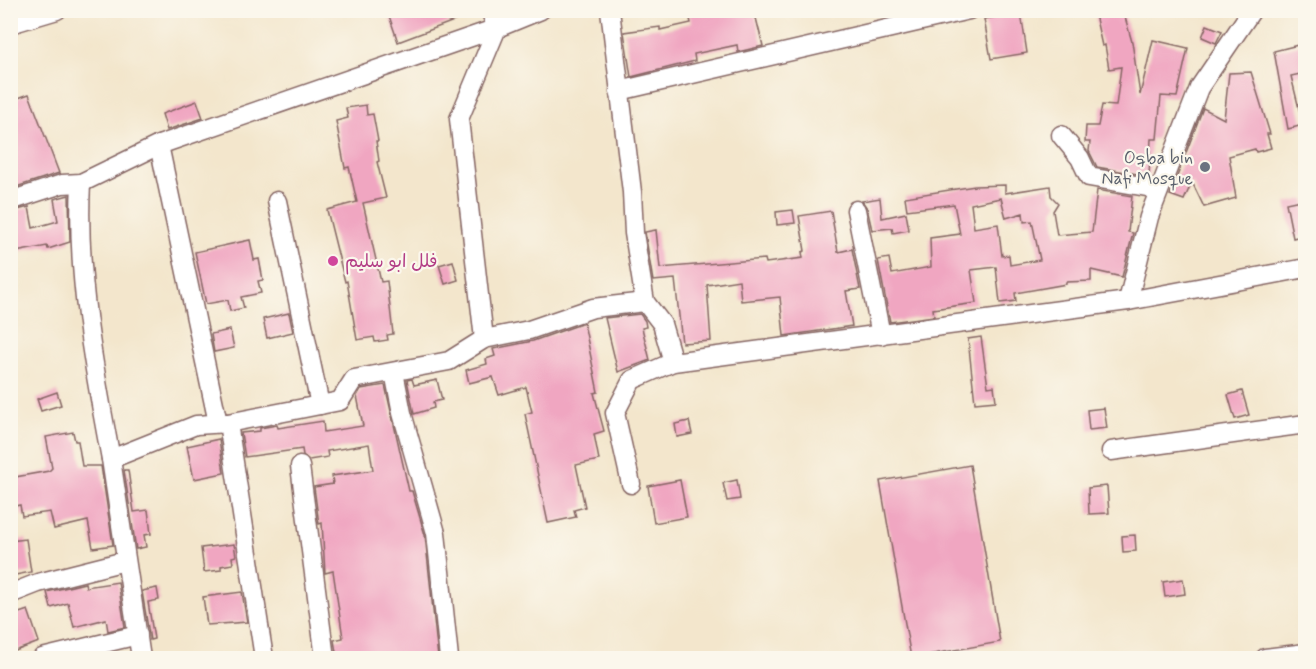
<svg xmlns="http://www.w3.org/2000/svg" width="1316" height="669" font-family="Mynerve,'Playpen Sans Arabic',sans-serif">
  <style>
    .building { fill: #f0a6c1; fill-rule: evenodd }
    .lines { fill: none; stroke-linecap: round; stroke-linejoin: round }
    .minor-casing { stroke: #856563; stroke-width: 21 }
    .minor { stroke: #fff; stroke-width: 18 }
    .worship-dot { fill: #6b7280; stroke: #fbf7ec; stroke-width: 2 }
    .hotel-dot { fill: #d1479c; stroke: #fbf7ec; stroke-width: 2 }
    .labels { text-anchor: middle; stroke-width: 4.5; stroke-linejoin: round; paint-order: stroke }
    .worship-label { font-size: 18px; fill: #5b616d; stroke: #fbf7ec; text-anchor: end }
    .hotel-label { font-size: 18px; fill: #b23c85; stroke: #fbf7ec; text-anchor: start }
  </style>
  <rect width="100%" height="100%" fill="#fbf7ec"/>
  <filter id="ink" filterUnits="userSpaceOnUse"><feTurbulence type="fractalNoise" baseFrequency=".0167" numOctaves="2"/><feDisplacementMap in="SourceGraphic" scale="12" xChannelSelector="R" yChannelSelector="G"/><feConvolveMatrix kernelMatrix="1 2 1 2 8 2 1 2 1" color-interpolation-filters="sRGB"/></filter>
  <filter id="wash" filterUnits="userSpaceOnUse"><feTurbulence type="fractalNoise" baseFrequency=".008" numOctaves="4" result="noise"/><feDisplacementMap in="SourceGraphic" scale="24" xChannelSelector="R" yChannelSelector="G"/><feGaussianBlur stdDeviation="1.35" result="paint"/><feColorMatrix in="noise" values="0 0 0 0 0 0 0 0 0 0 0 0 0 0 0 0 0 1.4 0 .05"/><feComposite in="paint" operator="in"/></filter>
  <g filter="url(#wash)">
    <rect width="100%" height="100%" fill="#f3e6cc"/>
    <g id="blocks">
      <g class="building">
        <polygon points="387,10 478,10 478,12 398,42"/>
        <polygon points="688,10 754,10 763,46 738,52 737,45 694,54 695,61 631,77 624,32 660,27 660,30 691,23"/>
        <polygon points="1094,10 1123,10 1132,42 1140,95 1153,40 1188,48 1177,97 1161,96 1157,139 1151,139 1149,176 1097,167 1089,151 1090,142 1085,142 1086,126 1098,126 1102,105 1116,106 1121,67 1109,69 1105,45 1102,46"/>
        <polygon points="1021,13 1027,53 991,59 984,19"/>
        <polygon points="1207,25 1222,31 1216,43 1202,37"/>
        <polygon points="1302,44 1305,73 1291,76 1303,125 1288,129 1274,51"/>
        <polygon points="1251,72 1270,134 1267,134 1271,148 1256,152 1255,149 1229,156 1236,198 1204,207 1192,182 1184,200 1170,195 1203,108 1224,119 1229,73"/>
        <polygon points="29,94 59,173 10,189 10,101"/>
        <polygon points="197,101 203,118 167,130 162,114"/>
        <polygon points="366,105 367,115 373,114 378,141 376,141 379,161 377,162 386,198 363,203 381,282 387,281 393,334 387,335 388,340 375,342 374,337 357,340 347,281 345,282 327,210 357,202 349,167 345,168 336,121 348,118 346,108"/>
        <path d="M1005,185V193L1050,186L1051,196L1058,203L1053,211L1057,235L1092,232L1097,190L1132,196L1128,232L1133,233L1122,277L1091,270V281L1066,282V284L1015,293L1016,301L1000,303L996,267L971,270L976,303L933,309L934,316L890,322L878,260L889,258L892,274L931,267L930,238L960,234L954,204L907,210L905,197L975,186ZM1001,198L1006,218L1023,213L1024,222L1032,221L1040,260L1010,265L1009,255L1002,256L998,224L974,228L971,204Z"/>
        <polygon points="69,195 70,242 48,249 47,246 10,253 10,212 29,207 33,228 58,221 54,199"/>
        <polygon points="880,198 882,218 906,213 909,230 893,233 892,228 872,230 867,208 862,201"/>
        <polygon points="1305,199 1305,235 1293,238 1286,203"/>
        <polygon points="793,210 795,223 777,225 776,212"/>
        <polygon points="831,211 838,252 852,249 860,289 846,291 852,326 784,336 780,297 741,301 739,280 707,285 711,341 682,343 675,279 653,281 645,232 656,230 660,268 765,259 766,263 803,258 802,252 805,251 799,216"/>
        <polygon points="250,240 254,260 259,259 263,280 258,281 261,293 241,297 244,308 230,311 228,300 206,304 195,252"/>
        <polygon points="453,261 458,280 445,284 439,265"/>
        <polygon points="289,313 293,332 267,338 263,319"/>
        <polygon points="640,314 645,321 646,327 642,328 650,360 618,372 605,318"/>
        <polygon points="584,323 598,392 594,393 604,431 594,434 599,460 576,465 585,507 574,510 576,517 548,523 525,414 532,412 526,387 499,395 493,377 469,383 466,370 487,364 486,359 495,356 493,349 533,341"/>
        <polygon points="230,330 234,348 214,352 211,334"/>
        <polygon points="981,337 988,387 994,386 996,401 975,403 968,339"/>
        <polygon points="412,379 414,385 437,380 442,400 433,402 434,408 414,414 407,380"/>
        <polygon points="385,385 409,491 412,491 425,535 438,658 387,658 387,655 337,658 334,640 343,638 333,571 325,573 322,523 319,524 314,487 333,484 332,476 373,470 369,444 327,451 328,457 309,460 303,455 302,449 245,457 241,433 260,431 260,428 277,425 278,428 323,421 324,432 363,426 357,396 361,389"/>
        <polygon points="1242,391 1249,415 1235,419 1228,395"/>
        <polygon points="57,392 61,405 41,411 37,399"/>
        <polygon points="1104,408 1107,428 1089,430 1087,410"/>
        <polygon points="689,421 692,434 677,437 675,424"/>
        <polygon points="73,432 75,441 78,441 82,466 101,466 113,545 93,548 88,521 54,529 50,512 22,516 20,505 10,507 10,478 49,471 52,468 46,437"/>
        <polygon points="219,439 224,473 194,479 187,446"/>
        <polygon points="970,465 1000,642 911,658 880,481"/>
        <polygon points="124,470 128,470 134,512 148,510 151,534 144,535 146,547 136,549"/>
        <polygon points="680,480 687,517 654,523 648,486"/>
        <polygon points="737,480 740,499 727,501 723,483"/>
        <polygon points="1107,486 1109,513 1089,514 1088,488"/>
        <polygon points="1135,535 1136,551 1123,552 1122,536"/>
        <polygon points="26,539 31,572 10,576 10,541"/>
        <polygon points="234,544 236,556 232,557 233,564 221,566 221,570 204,572 201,548"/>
        <polygon points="1183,579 1185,594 1165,597 1163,582"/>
        <polygon points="118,582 125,627 108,631 106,619 74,627 68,603 51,608 47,592 85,583 86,587"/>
        <polygon points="157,588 159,600 148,602 154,639 150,640 142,591"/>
        <polygon points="242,592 247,622 207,625 203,597"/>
        <polygon points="28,610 39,642 15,651 10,638 10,616"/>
      </g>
    </g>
  </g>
  <g filter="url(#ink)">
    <use href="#blocks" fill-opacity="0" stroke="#856563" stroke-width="1.5"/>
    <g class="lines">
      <g class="minor-casing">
        <g id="minor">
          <polyline points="610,10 632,192 634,233 645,302 662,324 673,362"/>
          <polyline points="10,24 57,10"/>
          <polyline points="619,91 969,10"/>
          <polyline points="1061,135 1080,158 1089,177 1158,189"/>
          <polyline points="159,145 218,423"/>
          <path d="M81,183C76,275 94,369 111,459L196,425L228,423L340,401L354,379L449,361L484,339L529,330L593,308L645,302"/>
          <polyline points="10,201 62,184 81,183 159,145 497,28 541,10"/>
          <polyline points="277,201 320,405"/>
          <polyline points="856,210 881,335"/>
          <polyline points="1128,301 1149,217 1199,88 1252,10"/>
          <polyline points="484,339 459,119 497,28 490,10"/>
          <polyline points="394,372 402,413 436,533 449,658"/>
          <polyline points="228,423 264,658"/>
          <polyline points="1111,451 1306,424"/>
          <polyline points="111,459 141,658"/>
          <polyline points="300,466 325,658"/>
          <polyline points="631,484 615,413 632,380 673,362 1128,301 1306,268"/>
          <polyline points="10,594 38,583 125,561"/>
          <polyline points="42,658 138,635"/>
          <polyline points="1265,658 1306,653"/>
        </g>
      </g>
      <use href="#minor" class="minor"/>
    </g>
  </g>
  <circle class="worship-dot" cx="1205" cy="167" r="6"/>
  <circle class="hotel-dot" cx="333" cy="261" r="6"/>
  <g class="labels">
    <g class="worship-label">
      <text x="1193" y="163">Oqba bin<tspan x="1193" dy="21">Nafi Mosque</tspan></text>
    </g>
    <g class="hotel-label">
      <text x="345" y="267">فلل ابو سليم</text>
    </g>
  </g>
  <rect width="1316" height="669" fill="none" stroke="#fbf7ec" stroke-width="36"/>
</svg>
